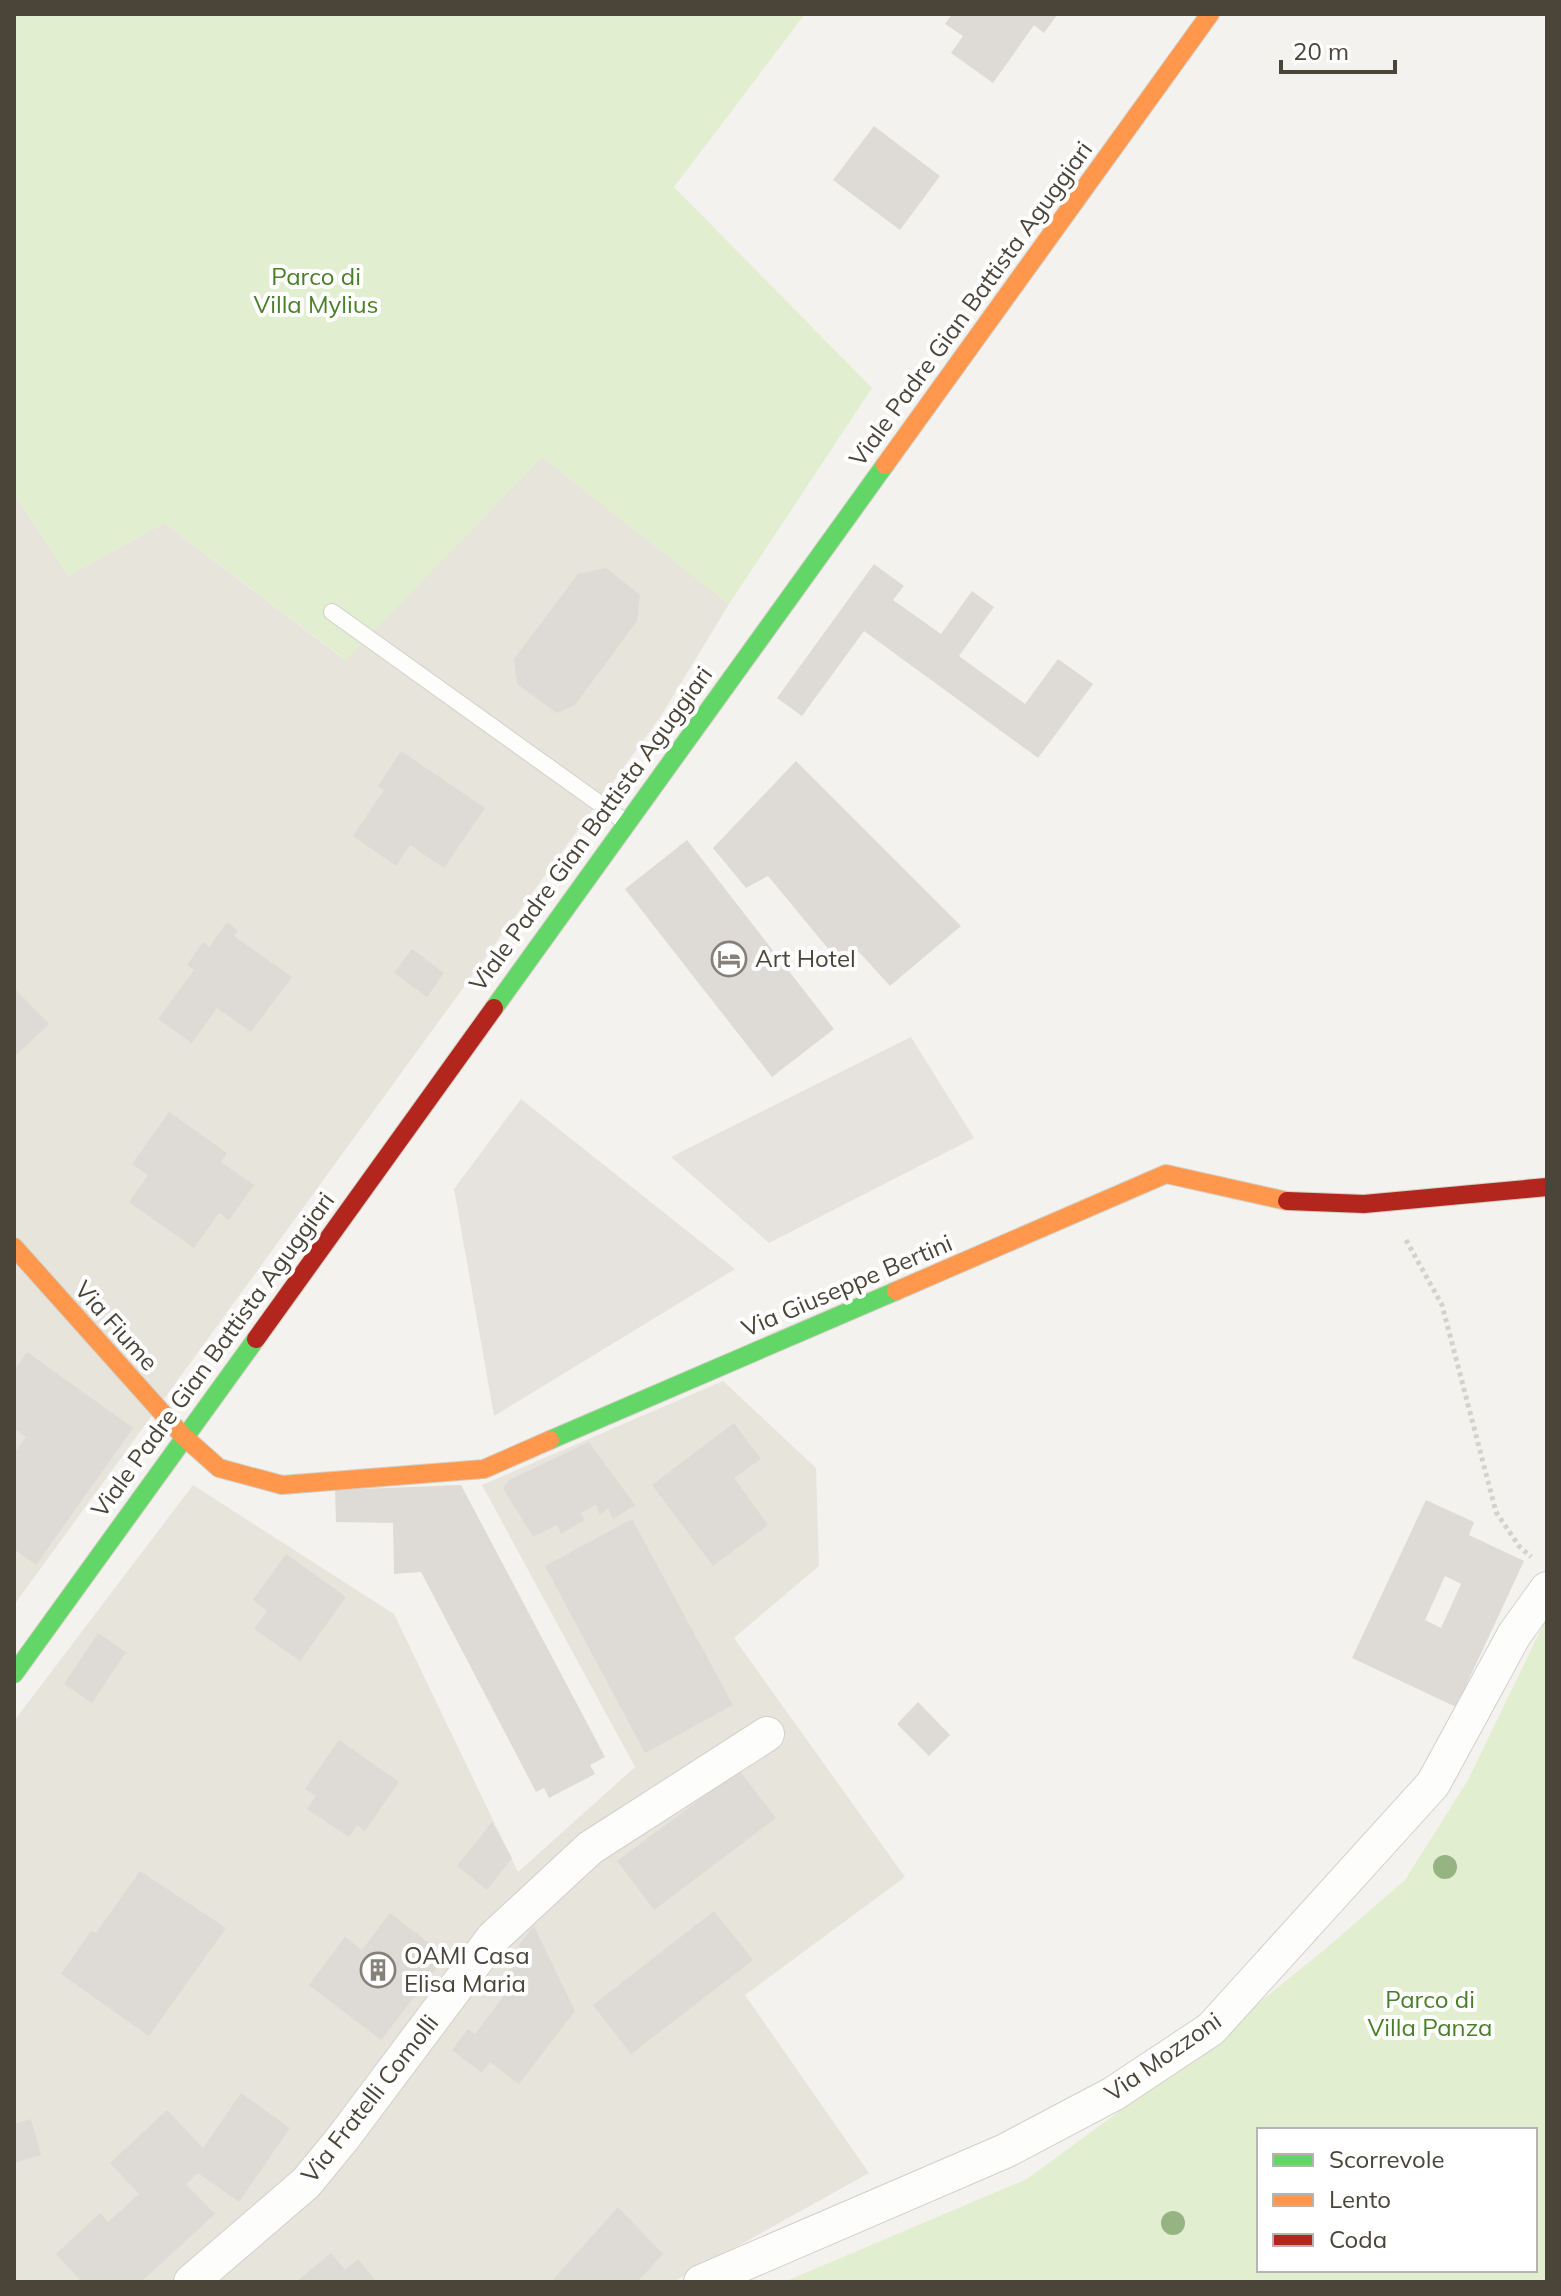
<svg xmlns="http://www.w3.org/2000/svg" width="1561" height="2296" font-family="Mulish,sans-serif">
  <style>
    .residential { fill: #e7e4dc }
    .green { fill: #e1eecf; fill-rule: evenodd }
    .parking { fill: #e6e3df }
    .building { fill: #dedbd6; fill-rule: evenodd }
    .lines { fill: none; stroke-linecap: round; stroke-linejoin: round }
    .lane-casing { stroke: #d2d0cb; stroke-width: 18 }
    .street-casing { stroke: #d2d0cb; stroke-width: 36 }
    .fast-casing { stroke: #d3cfc5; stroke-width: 20 }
    .slow-casing { stroke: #d3cfc5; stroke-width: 20 }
    .jam-casing { stroke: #d3cfc5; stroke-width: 20 }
    .path { stroke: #d3d2cc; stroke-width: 5; stroke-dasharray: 4 4; stroke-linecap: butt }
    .lane { stroke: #fdfdfc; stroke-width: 16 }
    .street { stroke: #fdfdfc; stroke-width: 34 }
    .fast { stroke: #63d668; stroke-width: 18 }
    .slow { stroke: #ff974d; stroke-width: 18 }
    .jam { stroke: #b3261e; stroke-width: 18 }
    .tree { fill: #96b382 }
    .labels { text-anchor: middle; stroke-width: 8; stroke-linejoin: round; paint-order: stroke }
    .park-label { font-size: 24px; fill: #4a7f2a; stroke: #fff }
    .street-label { font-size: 24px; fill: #4b4439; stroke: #fff }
    .poi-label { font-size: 24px; fill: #4b4439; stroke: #fff; text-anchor: start }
  </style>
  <rect width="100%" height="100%" fill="#f4f2ee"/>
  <g class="residential">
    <polygon points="542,457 729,604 661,716 14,1605 14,493 68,576 164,523 345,660"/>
    <polygon points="723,1381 816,1468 819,1566 734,1638 905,1877 745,1995 869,2173 673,2282 14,2282 14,1721 193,1485 394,1614 518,1872 635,1767 482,1485"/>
  </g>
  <g class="green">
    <polygon points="14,14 805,14 674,187 872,388 729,604 542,457 346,660 164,523 68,576 14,493"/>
    <path d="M1547,1617V2282H784L1027,2179L1173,2072L1323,1951L1405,1880L1468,1780ZM1259,2130H1535V2270H1259Z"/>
  </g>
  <g class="parking">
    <polygon points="911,1037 974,1138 769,1243 671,1157"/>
    <polygon points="521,1099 735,1269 494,1416 454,1189"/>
  </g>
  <g class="building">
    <polygon points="952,14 1058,14 1044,33 1034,25 993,83 951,53 963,36 945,24"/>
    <polygon points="874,126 940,176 900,230 833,180"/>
    <polygon points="874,564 904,586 893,600 941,634 972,591 994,607 959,656 1025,704 1058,659 1093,684 1038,758 864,631 802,716 777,698"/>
    <polygon points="606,568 640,595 637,621 575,705 557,713 517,684 514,659 578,574"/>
    <polygon points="401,751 485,808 444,868 410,845 396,866 353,836 384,790 378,786"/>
    <polygon points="796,761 961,926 890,986 859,952 840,963 768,876 746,888 713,848"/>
    <polygon points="687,840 834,1029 772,1077 625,889"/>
    <polygon points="227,922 238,930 234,936 292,977 251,1032 217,1008 192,1043 158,1019 194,970 187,965 203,942 209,947"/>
    <polygon points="412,949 444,973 427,997 394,973"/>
    <polygon points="14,988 49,1024 14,1057"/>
    <polygon points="169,1112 227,1153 221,1162 254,1185 229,1220 219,1213 194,1248 129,1202 148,1175 132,1164"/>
    <polygon points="27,1352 133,1428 36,1565 14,1549 14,1454 26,1437 14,1428 14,1370"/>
    <polygon points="734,1423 761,1459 734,1478 768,1525 713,1566 652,1485"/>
    <polygon points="589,1442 635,1505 613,1519 608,1508 600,1515 596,1505 581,1513 585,1520 561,1534 557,1525 533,1537 503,1488 509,1480"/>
    <polygon points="461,1485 605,1757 590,1765 595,1774 549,1798 544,1788 536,1792 421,1572 394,1574 393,1523 336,1522 335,1490"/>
    <path d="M1426,1500L1474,1522L1469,1535L1524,1561L1456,1707L1352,1658ZM1445,1576L1461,1584L1441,1628L1425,1620Z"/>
    <polygon points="632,1519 733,1705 645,1753 545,1566"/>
    <polygon points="286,1554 346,1597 300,1661 254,1629 267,1611 253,1600"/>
    <polygon points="98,1633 126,1652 92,1703 64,1684"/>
    <polygon points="918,1702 950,1735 929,1756 897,1724"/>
    <polygon points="339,1740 399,1782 365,1831 357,1825 349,1837 307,1809 316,1796 305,1789"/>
    <polygon points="739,1770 776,1818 654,1910 617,1861"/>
    <polygon points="492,1822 512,1858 487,1890 457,1866"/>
    <polygon points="140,1871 226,1928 149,2036 61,1974 91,1931 96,1933"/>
    <polygon points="714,1911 753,1960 631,2054 593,2005"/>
    <polygon points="390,1913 446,1956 381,2040 309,1985 345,1937 362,1950"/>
    <polygon points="534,1926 575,2011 519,2084 490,2062 482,2073 452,2050 468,2029 475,2034 515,1981 507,1974 524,1951 518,1946"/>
    <polygon points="241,2093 290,2128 239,2202 198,2173 186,2184 215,2214 141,2282 82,2282 56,2254 100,2213 108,2222 139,2194 110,2163 167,2110 203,2148"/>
    <polygon points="31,2119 41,2155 14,2163 14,2124"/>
    <polygon points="618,2207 663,2254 637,2282 551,2282"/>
    <polygon points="331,2253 345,2270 358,2259 377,2282 296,2282"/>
  </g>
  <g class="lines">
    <g class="lane-casing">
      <polyline id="lane" points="332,612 624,821"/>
    </g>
    <g class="street-casing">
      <g id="street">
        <polyline points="191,2282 306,2183 343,2138 493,1938 590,1848 767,1734"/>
        <polyline points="701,2282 1005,2151 1113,2094 1211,2029 1433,1784 1514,1635 1547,1589"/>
      </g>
    </g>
    <g class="fast-casing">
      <g id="fast">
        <polyline points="494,1008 885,465"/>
        <polyline points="550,1440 896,1291"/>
        <polyline points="14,1674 256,1339"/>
      </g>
    </g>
    <g class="slow-casing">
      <g id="slow">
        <polyline points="885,465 1210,14"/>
        <polyline points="14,1247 183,1436 219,1468 282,1485 484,1469 550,1440"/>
        <polyline points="896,1291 1166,1174 1287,1201"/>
      </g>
    </g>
    <g class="jam-casing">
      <g id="jam">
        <polyline points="1287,1201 1364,1204 1547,1187"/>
        <polyline points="256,1339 494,1008"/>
      </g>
    </g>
    <polyline class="path" points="1406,1240 1442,1305 1496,1512 1519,1546 1531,1557"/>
    <use href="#lane" class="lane"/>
    <use href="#street" class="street"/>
    <use href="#fast" class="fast"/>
    <use href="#slow" class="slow"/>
    <use href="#jam" class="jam"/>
  </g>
  <g class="tree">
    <circle cx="1445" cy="1867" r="12"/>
    <circle cx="1173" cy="2223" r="12"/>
  </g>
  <defs>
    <g id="hotel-ring" transform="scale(1.8)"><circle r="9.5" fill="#fff" stroke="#868178" stroke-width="1.5"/><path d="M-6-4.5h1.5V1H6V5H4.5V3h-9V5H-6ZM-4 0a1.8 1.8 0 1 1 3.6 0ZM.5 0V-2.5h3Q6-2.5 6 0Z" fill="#868178"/></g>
    <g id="building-ring" transform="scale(1.8)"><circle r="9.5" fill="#fff" stroke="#868178" stroke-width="1.5"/><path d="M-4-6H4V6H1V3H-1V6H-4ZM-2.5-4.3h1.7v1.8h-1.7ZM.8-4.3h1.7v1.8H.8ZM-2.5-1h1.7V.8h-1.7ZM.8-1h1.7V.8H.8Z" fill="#868178"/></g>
  </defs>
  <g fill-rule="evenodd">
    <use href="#hotel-ring" x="729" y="959"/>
    <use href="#building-ring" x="378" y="1970"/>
  </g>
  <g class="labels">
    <g class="park-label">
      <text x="316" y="285">Parco di<tspan x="316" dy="28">Villa Mylius</tspan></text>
      <text x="1430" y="2008">Parco di<tspan x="1430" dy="28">Villa Panza</tspan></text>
    </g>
    <g class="street-label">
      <text transform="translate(971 304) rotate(-54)" y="8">Viale Padre Gian Battista Aguggiari</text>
      <text transform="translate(591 829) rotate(-54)" y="8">Viale Padre Gian Battista Aguggiari</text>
      <text transform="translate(847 1286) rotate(-23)" y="8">Via Giuseppe Bertini</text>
      <text transform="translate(116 1326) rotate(48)" y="8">Via Fiume</text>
      <text transform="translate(213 1355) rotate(-54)" y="8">Viale Padre Gian Battista Aguggiari</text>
      <text transform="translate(1163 2057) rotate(-35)" y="8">Via Mozzoni</text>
      <text transform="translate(370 2099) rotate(-52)" y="8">Via Fratelli Comolli</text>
    </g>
    <g class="poi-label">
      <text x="755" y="967">Art Hotel</text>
      <text x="404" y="1964">OAMI Casa<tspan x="404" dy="28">Elisa Maria</tspan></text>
    </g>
  </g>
  <rect width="1561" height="2296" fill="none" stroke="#4b4439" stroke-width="32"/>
  <rect x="1257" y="2128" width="280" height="144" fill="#ffffff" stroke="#b7b4b0" stroke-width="2"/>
  <rect x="1273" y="2154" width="40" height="12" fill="#63d668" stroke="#b7b4b0" stroke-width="2"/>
  <text x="1329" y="2168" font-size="24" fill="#4b4439">Scorrevole</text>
  <rect x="1273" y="2194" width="40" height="12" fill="#ff974d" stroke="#b7b4b0" stroke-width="2"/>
  <text x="1329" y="2208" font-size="24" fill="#4b4439">Lento</text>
  <rect x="1273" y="2234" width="40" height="12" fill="#b3261e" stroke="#b7b4b0" stroke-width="2"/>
  <text x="1329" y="2248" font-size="24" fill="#4b4439">Coda</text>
  <path d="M1281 60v12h114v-12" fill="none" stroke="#4b4439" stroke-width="4"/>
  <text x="1293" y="60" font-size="24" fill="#4b4439" stroke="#ffffff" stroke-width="6" paint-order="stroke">20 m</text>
</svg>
